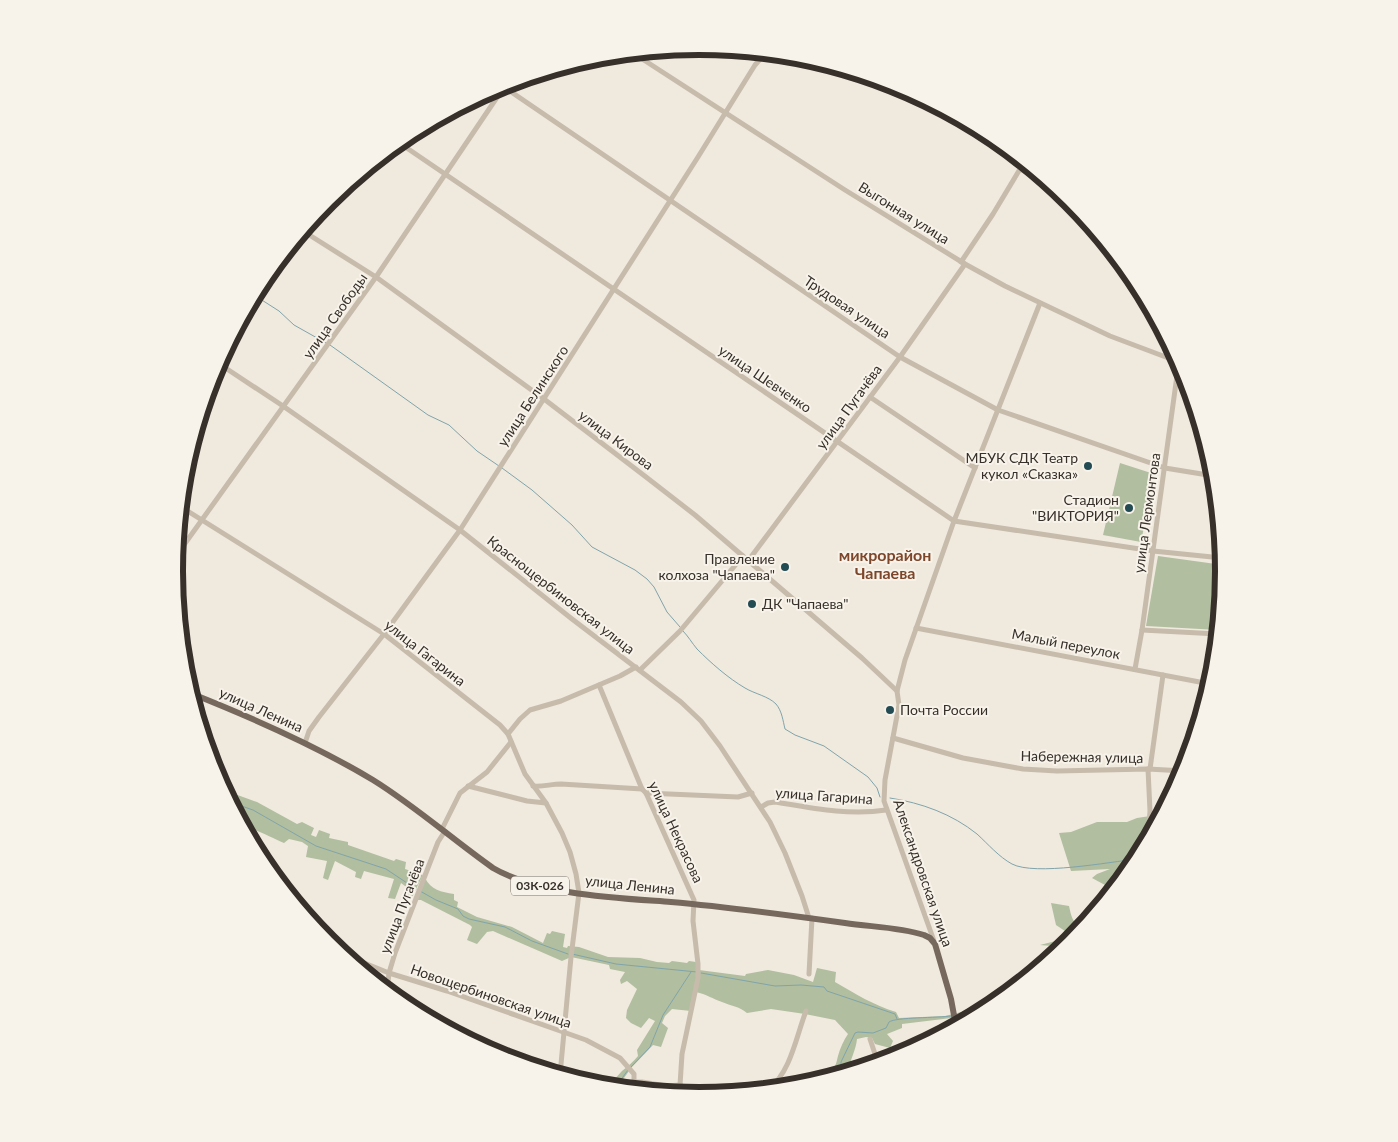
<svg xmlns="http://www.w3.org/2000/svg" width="1398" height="1142" font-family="Lato,sans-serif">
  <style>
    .green { fill: #b1be9f }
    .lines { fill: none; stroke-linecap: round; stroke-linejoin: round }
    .stream { stroke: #80a4ab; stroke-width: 1 }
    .minor { stroke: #c7bbab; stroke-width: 5 }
    .major { stroke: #76685c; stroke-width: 6 }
    .poi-dot { fill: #234b53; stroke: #f8f3ea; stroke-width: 2 }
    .labels { text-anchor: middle; stroke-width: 4; stroke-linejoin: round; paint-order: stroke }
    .shield { fill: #f8f3ea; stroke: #706a64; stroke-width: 1 }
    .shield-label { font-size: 12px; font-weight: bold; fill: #362f2a }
    .street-label { font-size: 14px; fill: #362f2a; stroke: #f8f3ea }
    .poi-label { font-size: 14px; fill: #362f2a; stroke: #f8f3ea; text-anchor: end }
    .quarter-label { font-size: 16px; font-weight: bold; fill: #7d462a; stroke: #f8f3ea }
    .rim { fill: none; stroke: #362f2a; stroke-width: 6 }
  </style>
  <rect width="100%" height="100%" fill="#f0e9de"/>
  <g class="green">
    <polygon points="1120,463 1151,473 1150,479 1153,481 1141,542 1103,535"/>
    <polygon points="1158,556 1223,565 1218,630 1146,626"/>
    <path d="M225,782L232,785V793L257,802L297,824L302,822L314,828L311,835L316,837L319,830L330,834L329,838L348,842V845L394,861L396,859L406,862L405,869L423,875L411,899L408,897L405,886L401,883L395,899L388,898L394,879L364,871L361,879L355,877L356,872L335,861L328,880L323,878L327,861L306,857L308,846L302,842L289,839L284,843C273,838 265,834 255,830L251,836L248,835L246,831L249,822L247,819L238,817L223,788Z"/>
    <polygon points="1157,815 1161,815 1135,863 1111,892 1105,885 1092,878 1097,874 1110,869 1071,871 1059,833 1071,832 1097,822 1127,822 1137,818"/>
    <path d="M425,878C431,890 441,892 454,894V900L458,902L457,907L477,917L512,927L543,943L547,933L550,934L552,931L565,934L563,947L567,948L568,946L579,947L608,957L640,958L657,962L669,963L672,961L687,963L689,961L696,962L699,970L745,976L746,974L768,970L794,975L813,982L817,968L836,972L835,982C856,994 873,1005 896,1012L899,1018L945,1016L986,1006L1027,976V970L1032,966L1050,959L990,1007L976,1015L902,1024V1028L887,1034L893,1041L890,1048L875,1044L872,1038L866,1037L857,1039C856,1050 850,1060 848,1071L832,1076L831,1070C837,1065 836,1063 838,1056C840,1048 844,1040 848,1034L835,1020L805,1014L771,1009L747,1013C739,1006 731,1006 722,1002C713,999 706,994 696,992L691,1011L672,1009L665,1016L662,1023L668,1028L661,1047L653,1045L632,1067L621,1082L612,1087H606C613,1082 617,1076 622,1071C628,1066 633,1062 638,1056L637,1050L655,1021L649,1018L641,1028L631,1023L626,1018L627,1010L637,989L627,981L621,984L620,980L625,972L610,969L609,965L571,957L562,961L493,931L487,932L477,944L467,940L472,927L470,925L421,900H416Z"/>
    <path d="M1051,903L1069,906C1071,915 1072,922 1080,927L1084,925L1064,947L1040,945L1071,937L1076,934L1070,931H1065L1056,925Z"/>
  </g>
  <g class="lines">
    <g class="stream">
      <polyline points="254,295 279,311 294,325 326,343"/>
      <polyline points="330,345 428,415 449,425 477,451 499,466"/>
      <polyline points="502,468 532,490 572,525 592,547 635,570 647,579 654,587 667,612 680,627"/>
      <path d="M683,631C688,636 692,643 697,649C711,663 728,678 745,688C755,694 768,696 776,704C782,711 783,721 785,729L795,735L824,746L868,777L877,788L880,797"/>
      <path d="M890,798C922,803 952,814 977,834C988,844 999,857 1012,864C1035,876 1109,862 1137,859"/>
      <polyline points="230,802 253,810 316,846 386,869 416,889"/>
      <polyline points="420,891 436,900 458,909 463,916 469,919 505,927 532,941 568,954"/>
      <polyline points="572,954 616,964 697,972"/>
      <polyline points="701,973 775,986 801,985 824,987 827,991 895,1014 897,1019"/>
      <polyline points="958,1015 987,1008 1004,996"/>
      <polyline points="631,1067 650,1047 663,1015 691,972"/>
      <path d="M841,1074V1062L855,1033L858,1032L873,1033L886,1028L889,1022C896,1017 938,1018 951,1016"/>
      <polyline points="609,1087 620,1081 628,1070"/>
    </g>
    <g class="minor">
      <polyline points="633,53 845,190 965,264 1005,286 1110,336 1179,362"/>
      <polyline points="501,85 900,357 998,410 1165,468 1214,476"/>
      <polyline points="398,142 954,521 1153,551 1222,558"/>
      <polyline points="1022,160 1020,169 1052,185"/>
      <polyline points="303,231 376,277 544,399 646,477 695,515 862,658 897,691"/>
      <polyline points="961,262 993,214 1020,169"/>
      <polyline points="218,363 283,406 460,530 572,619 681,702 701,721 720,746 770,822 785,853 802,896 809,918"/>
      <polyline points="870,397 975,468"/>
      <polyline points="181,507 384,634 500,725 508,734 525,774 546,803 562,833 570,852 576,874 579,893 571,957 560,1075"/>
      <polyline points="176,556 376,277 506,84"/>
      <polyline points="748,561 900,357 965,264"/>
      <polyline points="916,628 1210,684"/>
      <polyline points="1142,630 1218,634"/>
      <polyline points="1135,669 1142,630 1179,361"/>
      <polyline points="640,670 680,631 743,556"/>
      <polyline points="599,685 642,789 646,793 694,900 693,921 698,964 698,978 682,1054 680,1085"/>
      <polyline points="508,734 520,719 530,710 561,701 620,676 636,667"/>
      <polyline points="893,738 963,758 1023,769 1057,771 1148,769 1184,771"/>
      <polyline points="305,743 309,731 319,717 384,634 460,530 698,157 755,65 762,57 768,53"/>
      <polyline points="1148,769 1150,811 1148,838"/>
      <polyline points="1150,769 1163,675"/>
      <polyline points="468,786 527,801 546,803"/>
      <path d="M533,786C543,787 551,784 561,784L642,789"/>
      <polyline points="646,793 738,797 752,793"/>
      <path d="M761,807L768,803L775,802C811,808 850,816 886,810"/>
      <polyline points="442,829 460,793 487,772 511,742"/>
      <polyline points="934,941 884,801 885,780 899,705 897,691 905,660 954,521 1040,303"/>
      <polyline points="342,954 389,973 447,991 586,1040 620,1058 634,1074 634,1082"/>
      <polyline points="809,974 812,918"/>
      <polyline points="387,991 389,973 395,953 438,842 445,831"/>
      <polyline points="870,1039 878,1063"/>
      <polyline points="617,1088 634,1082 642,1082 666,1086 680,1085 692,1091 732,1092"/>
      <path d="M769,1089C791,1071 796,1037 806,1011"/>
    </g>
    <path class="major" d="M190,693C253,718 315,745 373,780C415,806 452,839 493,868C539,895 618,898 671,902C729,907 787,915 845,923C871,927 899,927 924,935L930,938L935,944L951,999L956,1026"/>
  </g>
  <g class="poi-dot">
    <circle cx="1088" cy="466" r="5"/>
    <circle cx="1129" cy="508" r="5"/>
    <circle cx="785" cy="567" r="5"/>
    <circle cx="752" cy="604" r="5"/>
    <circle cx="890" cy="710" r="5"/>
  </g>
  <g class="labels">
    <rect class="shield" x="511" y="876.5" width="58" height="19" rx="4"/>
    <g class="shield-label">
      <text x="540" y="890">03К-026</text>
    </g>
    <g class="street-label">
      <text transform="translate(904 213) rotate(32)" y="5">Выгонная улица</text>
      <text transform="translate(847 307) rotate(34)" y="5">Трудовая улица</text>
      <text transform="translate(335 316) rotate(-55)" y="5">улица Свободы</text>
      <text transform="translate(765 379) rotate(34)" y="5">улица Шевченко</text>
      <text transform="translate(533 396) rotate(-57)" y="5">улица Белинского</text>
      <text transform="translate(849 407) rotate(-54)" y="5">улица Пугачёва</text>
      <text transform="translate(616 440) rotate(37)" y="5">улица Кирова</text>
      <text transform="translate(1147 513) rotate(-82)" y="5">улица Лермонтова</text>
      <text transform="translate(561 595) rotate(38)" y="5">Краснощербиновская улица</text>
      <text transform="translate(1066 644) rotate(11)" y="5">Малый переулок</text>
      <text transform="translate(425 653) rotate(38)" y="5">улица Гагарина</text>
      <text transform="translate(261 710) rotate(24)" y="5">улица Ленина</text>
      <text transform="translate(1082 757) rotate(1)" y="5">Набережная улица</text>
      <text transform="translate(824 796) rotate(4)" y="5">улица Гагарина</text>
      <text transform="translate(676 832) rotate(65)" y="5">улица Некрасова</text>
      <text transform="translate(923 873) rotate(71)" y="5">Александровская улица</text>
      <text transform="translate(630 885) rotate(6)" y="5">улица Ленина</text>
      <text transform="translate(402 906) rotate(-69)" y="5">улица Пугачёва</text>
      <text transform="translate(491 996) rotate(19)" y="5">Новощербиновская улица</text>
    </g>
    <g class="poi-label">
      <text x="1078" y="463">МБУК СДК Театр<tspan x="1078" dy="16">кукол «Сказка»</tspan></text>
      <text x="1119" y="505">Стадион<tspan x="1119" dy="16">"ВИКТОРИЯ"</tspan></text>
      <text x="775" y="564">Правление<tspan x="775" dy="16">колхоза "Чапаева"</tspan></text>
      <text x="762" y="609" text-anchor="start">ДК "Чапаева"</text>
      <text x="900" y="715" text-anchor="start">Почта России</text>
    </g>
    <g class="quarter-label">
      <text x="885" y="561">микрорайон<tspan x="885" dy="18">Чапаева</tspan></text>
    </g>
  </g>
  <path d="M0 0H1398V1142H0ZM183 571a516 516 0 1 1 1032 0a516 516 0 1 1-1032 0Z" fill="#f8f3ea" fill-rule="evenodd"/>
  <path class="rim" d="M183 571a516 516 0 1 1 1032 0a516 516 0 1 1-1032 0Z"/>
</svg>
